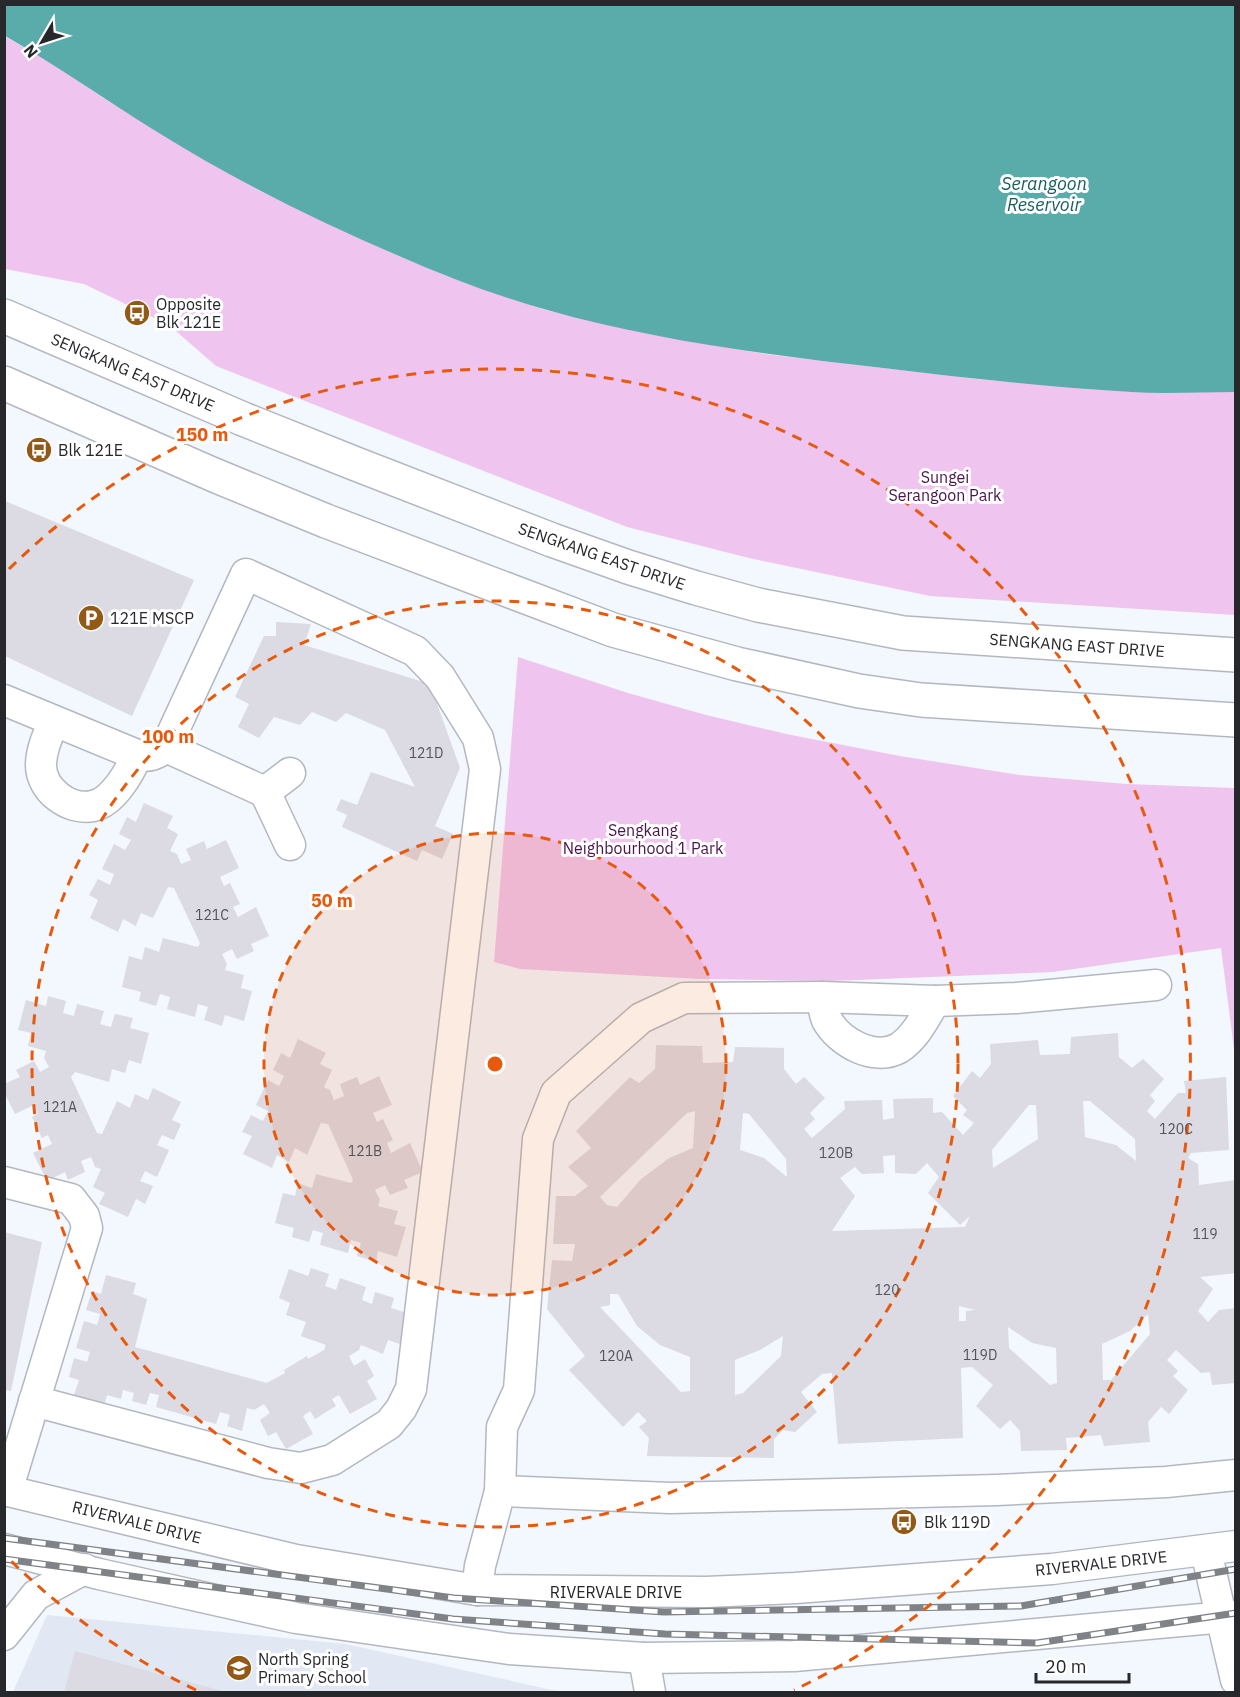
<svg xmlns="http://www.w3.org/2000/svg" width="1240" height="1697" font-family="'IBM Plex Sans',sans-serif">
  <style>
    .built { fill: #e1e8f4 }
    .green { fill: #efc5ef }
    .water { fill: #5aacab }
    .building { fill: #dcdae3; fill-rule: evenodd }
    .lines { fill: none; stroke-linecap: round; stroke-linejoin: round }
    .minor-casing { stroke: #b3b8c0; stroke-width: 33 }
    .major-casing { stroke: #b3b8c0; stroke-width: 36 }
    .minor { stroke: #fff; stroke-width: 30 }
    .major { stroke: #fff; stroke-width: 33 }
    .rail-casing { stroke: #7f8287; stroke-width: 7 }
    .rail { stroke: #fff; stroke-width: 4.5; stroke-dasharray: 14; stroke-linecap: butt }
    .ring { fill: none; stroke: #e8590c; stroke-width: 3; stroke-dasharray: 10 8 }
    .labels { text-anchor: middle; stroke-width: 6; stroke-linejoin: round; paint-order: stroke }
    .number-label { font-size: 14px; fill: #545459 }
    .poi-label { font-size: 16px; fill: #26282b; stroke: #fff; text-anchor: start }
    .street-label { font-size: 16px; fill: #26282b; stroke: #fff }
    .park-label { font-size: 16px; fill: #4a154c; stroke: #fff }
    .water-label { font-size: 18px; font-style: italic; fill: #185d5d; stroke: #fff }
    .centre { fill: #e8590c; stroke: #fff; stroke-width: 3 }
    .ring-label { font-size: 18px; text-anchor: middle; font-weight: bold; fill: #e8590c; stroke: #fff; stroke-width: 6; stroke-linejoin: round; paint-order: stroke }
  </style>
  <rect width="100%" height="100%" fill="#f3f7fe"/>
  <polygon class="built" points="47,1615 346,1644 561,1692 13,1692"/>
  <g class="green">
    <polygon points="4,36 47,60 102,97 256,189 399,256 444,275 545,310 654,335 765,354 976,379 1133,392 1235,392 1235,615 930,596 749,558 627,527 216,366 169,325 84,284 5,269"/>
    <polygon points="518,657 628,693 706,715 791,735 900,756 1019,775 1127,784 1235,788 1235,1057 1221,948 1053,972 831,981 700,979 520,969 494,962"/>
  </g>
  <path class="water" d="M5,4L1235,5V392C1201,392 1165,394 1131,392C1048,387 965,378 883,368C770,355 657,341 547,310C497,296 447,277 399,256C315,220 232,179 154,130C104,99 56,65 5,36Z"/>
  <g class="building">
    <polygon points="5,501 194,580 132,716 5,656"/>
    <polygon points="276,622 311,624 304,645 430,684 460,768 435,826 453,834 442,859 422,850 417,861 342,827 347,815 336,810 341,799 357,805 371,772 415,787 385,730 346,713 336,722 312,712 300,725 274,717 259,738 238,727 249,704 235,697 264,636 276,636"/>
    <polygon points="144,803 173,816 167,828 178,834 170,851 177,854 181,864 191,860 186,849 204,841 207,849 226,840 239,868 220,877 224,886 230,883 240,904 233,907 238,917 256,907 269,936 251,944 254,951 237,959 232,949 222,954 227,964 225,970 244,975 241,988 252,991 244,1021 225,1015 222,1026 204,1020 208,1007 198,1004 195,1017 167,1009 170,997 160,994 156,1006 139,1001 141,992 122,987 129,956 142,960 145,947 159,952 163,938 198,947 200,943 174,888 168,887 153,918 141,913 136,926 123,919 118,932 90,918 98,900 89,895 98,879 110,885 114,874 102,869 114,844 125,850 131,840 119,834 127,817 136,822"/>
    <polygon points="48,996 66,1001 63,1013 74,1016 77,1004 104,1011 100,1024 111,1027 115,1014 133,1018 130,1028 149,1033 141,1064 129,1060 125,1073 112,1069 109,1082 75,1072 71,1077 97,1133 102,1134 117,1101 130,1108 135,1094 148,1100 153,1088 181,1102 172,1120 181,1124 174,1140 162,1135 157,1145 169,1150 157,1177 145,1171 140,1181 153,1186 145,1204 136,1199 128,1217 99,1204 105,1193 93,1187 101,1169 95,1167 91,1157 81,1161 85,1172 68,1180 65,1172 47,1181 33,1153 52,1144 48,1135 42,1138 32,1117 38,1114 34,1105 15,1114 4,1092 4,1084 20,1077 16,1070 34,1061 40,1072 49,1067 44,1058 46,1051 28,1046 31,1033 18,1030 26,1000 46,1006"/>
    <path d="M1118,1033L1119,1057L1132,1068L1143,1059L1164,1079L1150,1095L1155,1101L1147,1111L1155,1119L1178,1093H1186L1184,1081L1226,1077L1229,1150L1191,1153L1188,1158L1198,1164L1199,1185L1236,1180V1273L1200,1277L1213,1289L1198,1311L1208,1322L1219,1310L1236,1308V1383L1212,1385L1210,1372L1201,1373L1176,1350L1167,1360L1178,1371L1173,1376L1188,1390L1169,1414L1161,1407L1148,1422L1150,1442L1104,1446L1101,1435L1066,1438L1067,1450L1021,1451L1020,1431L1010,1420L1000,1429L976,1406L993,1385L972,1367L961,1368L963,1438L838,1444L832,1373L822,1374L801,1392L817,1412L795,1432L783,1430L774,1439V1458L647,1456L649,1438L639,1427L647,1421L638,1412L623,1427L569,1370L585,1356L547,1309L552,1260L572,1261L575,1244H553L556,1196H575L588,1186L568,1167L591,1148L576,1131L630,1077L639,1083L655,1069L656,1045L702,1046L703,1063L733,1062L735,1047L784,1048V1069L796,1084L804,1077L825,1098L810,1113L815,1119L804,1129L812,1138L845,1109L844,1101L882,1100L883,1120L894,1118L893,1099L933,1098V1113L942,1112L963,1135L974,1123L963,1115L967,1110L953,1096L972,1071L980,1078L991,1064L990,1044L1038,1040L1040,1055L1070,1054L1071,1037ZM1083,1101H1090L1135,1139L1136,1161L1116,1145L1085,1137ZM1029,1105H1036L1038,1139L993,1168L992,1150ZM695,1111L693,1148L669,1158L640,1180L617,1207L607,1205L600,1197L687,1113ZM743,1113L749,1114L786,1159L787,1177L764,1158L740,1150ZM895,1155V1173L916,1174L927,1163L939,1177L928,1193L960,1225L970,1216L965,1227L832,1231L855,1196L840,1178L855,1167L862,1174L884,1173L883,1156ZM610,1294H618L637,1326L660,1345L690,1357V1391L681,1392L600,1307L610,1305ZM959,1306L975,1310L966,1311V1321H959ZM1148,1314L1150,1334L1111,1380H1103L1102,1344L1130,1331ZM1008,1327L1032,1343L1056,1348L1057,1383L1050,1385L1009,1348ZM783,1336L781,1356L743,1393L735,1395V1360L760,1350Z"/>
    <polygon points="298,1039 326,1053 320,1064 332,1070 324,1087 330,1090 334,1100 344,1096 340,1084 357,1077 360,1085 379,1076 392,1105 373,1113 377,1122 383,1119 393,1140 387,1143 391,1153 410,1143 423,1172 404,1180 408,1188 390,1195 385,1185 375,1190 380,1200 378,1206 398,1211 394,1224 406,1227 397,1257 378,1251 376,1262 357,1256 361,1243 351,1240 348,1253 320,1245 323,1233 313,1230 309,1242 292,1237 294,1228 275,1223 283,1193 295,1196 298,1183 312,1188 316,1174 351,1183 353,1180 328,1124 321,1123 307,1155 295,1148 289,1162 277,1155 272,1168 243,1154 252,1136 242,1132 251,1115 263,1121 268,1111 256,1105 268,1080 279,1086 284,1076 273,1070 281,1053 290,1058"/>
    <polygon points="4,1232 42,1242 11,1391 4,1390"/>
    <polygon points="311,1268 329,1274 325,1286 336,1290 340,1278 366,1287 362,1300 372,1304 375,1292 394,1298 391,1308 410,1314 400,1344 388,1340 383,1354 361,1345 359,1350 349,1356 354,1366 365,1359 374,1376 367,1381 377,1399 350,1414 339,1395 332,1399 336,1406 315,1419 310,1411 303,1416 313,1434 286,1449 276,1432 268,1436 260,1420 270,1413 264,1404 254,1410 247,1408 242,1431 227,1426 230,1415 220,1412 216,1424 156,1407 159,1395 150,1393 146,1405 132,1401 134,1393 123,1390 121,1399 107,1395 104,1407 73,1398 79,1380 69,1377 74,1358 87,1362 90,1352 76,1348 84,1321 97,1325 100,1314 86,1310 92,1291 101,1294 106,1275 136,1283 133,1294 147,1299 135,1347 267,1383 285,1373 284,1370 307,1356 308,1359 324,1350 326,1345 301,1336 306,1322 286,1315 290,1303 279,1298 289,1269 308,1276"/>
    <polygon points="75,1651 226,1692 64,1692"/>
  </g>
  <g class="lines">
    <g class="minor-casing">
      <g id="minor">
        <path d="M4,700L137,755C149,757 156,755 166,747L246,574L415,651L440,677L478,738L485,769L411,1389L401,1409L389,1424L332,1460L301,1468L268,1463L34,1401"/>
        <path d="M54,721C48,735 41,750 41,765C41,790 69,811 93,806C113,802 130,772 137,755"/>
        <polyline points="166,747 265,792 290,773"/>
        <polyline points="265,792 290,845"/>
        <path d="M822,997C823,1004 824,1014 827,1020C839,1042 874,1062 899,1048C916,1037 925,1017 935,1001"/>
        <polyline points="4,1182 71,1199 84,1216 87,1228 7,1491"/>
        <polyline points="4,1490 296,1560 477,1590 706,1592 795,1588 1052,1569 1236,1546"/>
        <polyline points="500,1491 670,1498 839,1494 997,1490 1166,1482 1236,1475"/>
        <polyline points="4,1549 99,1574 296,1618 509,1649 644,1658 794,1656 1236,1616"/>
        <polyline points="1206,1551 1236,1680"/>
        <polyline points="477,1590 480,1566 500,1491 502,1427 519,1390 538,1139 556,1093 641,1018 684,998 822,997 935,1001 1016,998 1156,985"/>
        <polyline points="4,1635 36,1595 84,1569"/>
        <polyline points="644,1658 650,1692"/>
      </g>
    </g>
    <g class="major-casing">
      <g id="major">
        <polyline points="4,316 243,419 356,464 552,540 628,567 696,588 758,605 903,633 1236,655"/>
        <polyline points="4,383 214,475 326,521 613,630 737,664 859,691 921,700 1236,720"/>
      </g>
    </g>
    <use href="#minor" class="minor"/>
    <use href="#major" class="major"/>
    <g class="rail-casing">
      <g id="rail">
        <polyline points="4,1538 454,1598 664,1612 1021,1606 1236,1569"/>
        <polyline points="4,1559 453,1619 665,1634 1037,1643 1236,1613"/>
      </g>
    </g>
    <use href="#rail" class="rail"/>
  </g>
  <circle cx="495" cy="1064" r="231" fill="#e8590c" fill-opacity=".12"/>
  <g class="ring">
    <circle cx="495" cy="1064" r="231"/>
    <circle cx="495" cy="1064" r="463"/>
    <path d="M196 1690A694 694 0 0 1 9 1559M9 569A694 694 0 1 1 794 1690"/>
  </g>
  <defs>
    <g id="bus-disc" transform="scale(1.35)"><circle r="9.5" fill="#935a17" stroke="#fff"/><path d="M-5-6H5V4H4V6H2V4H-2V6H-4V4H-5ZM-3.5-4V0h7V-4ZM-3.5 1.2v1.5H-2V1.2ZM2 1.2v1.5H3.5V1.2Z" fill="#fff"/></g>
    <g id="parking-disc" transform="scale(1.35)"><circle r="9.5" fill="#935a17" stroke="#fff"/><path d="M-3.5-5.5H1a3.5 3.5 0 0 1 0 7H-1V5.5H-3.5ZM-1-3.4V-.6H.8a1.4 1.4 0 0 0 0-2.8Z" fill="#fff"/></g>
    <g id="school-disc" transform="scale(1.35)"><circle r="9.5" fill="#935a17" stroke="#fff"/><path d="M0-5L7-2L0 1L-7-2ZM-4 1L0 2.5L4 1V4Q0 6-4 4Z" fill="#fff"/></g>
  </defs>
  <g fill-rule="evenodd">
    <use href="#bus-disc" x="137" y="313"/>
    <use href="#bus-disc" x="39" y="450"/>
    <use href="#parking-disc" x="91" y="618"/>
    <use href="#bus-disc" x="904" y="1522"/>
    <use href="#school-disc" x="239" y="1668"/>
  </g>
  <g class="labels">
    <g class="number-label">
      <text x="426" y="758">121D</text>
      <text x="212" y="920">121C</text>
      <text x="60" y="1112">121A</text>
      <text x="1176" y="1134">120C</text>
      <text x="365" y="1156">121B</text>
      <text x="836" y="1158">120B</text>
      <text x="1205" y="1239">119</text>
      <text x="887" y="1295">120</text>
      <text x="980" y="1360">119D</text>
      <text x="616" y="1361">120A</text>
    </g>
    <g class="poi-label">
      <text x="156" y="310">Opposite<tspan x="156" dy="18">Blk 121E</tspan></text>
      <text x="58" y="456">Blk 121E</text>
      <text x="110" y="624">121E MSCP</text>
      <text x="924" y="1528">Blk 119D</text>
      <text x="258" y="1665">North Spring<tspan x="258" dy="18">Primary School</tspan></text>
    </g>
    <g class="street-label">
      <text transform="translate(133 372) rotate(23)" y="6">SENGKANG EAST DRIVE</text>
      <text transform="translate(602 556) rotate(19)" y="6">SENGKANG EAST DRIVE</text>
      <text transform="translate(1077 645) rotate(4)" y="6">SENGKANG EAST DRIVE</text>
      <text transform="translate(137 1522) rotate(14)" y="6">RIVERVALE DRIVE</text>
      <text transform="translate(1101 1563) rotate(-6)" y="6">RIVERVALE DRIVE</text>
      <text x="616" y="1598">RIVERVALE DRIVE</text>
    </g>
    <g class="park-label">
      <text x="945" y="483">Sungei<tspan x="945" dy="18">Serangoon Park</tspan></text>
      <text x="643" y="836">Sengkang<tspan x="643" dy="18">Neighbourhood 1 Park</tspan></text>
    </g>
    <g class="water-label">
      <text x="1044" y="190">Serangoon<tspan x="1044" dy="21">Reservoir</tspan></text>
    </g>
  </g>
  <circle cx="495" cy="1064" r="9" class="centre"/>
  <g class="ring-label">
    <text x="202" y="441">150 m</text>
    <text x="168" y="743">100 m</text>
    <text x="332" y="907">50 m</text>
  </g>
  <rect width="1240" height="1697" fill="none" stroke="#26282b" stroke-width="12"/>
  <g transform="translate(42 42) rotate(231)" stroke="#ffffff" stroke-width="4.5" paint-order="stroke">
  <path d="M0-4.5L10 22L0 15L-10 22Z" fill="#26282b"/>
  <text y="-9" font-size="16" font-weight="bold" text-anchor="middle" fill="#26282b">N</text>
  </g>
  <path d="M1036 1673v9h93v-9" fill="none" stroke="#26282b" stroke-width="3"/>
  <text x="1045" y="1673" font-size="18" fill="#26282b" stroke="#ffffff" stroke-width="4.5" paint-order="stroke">20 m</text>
</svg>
